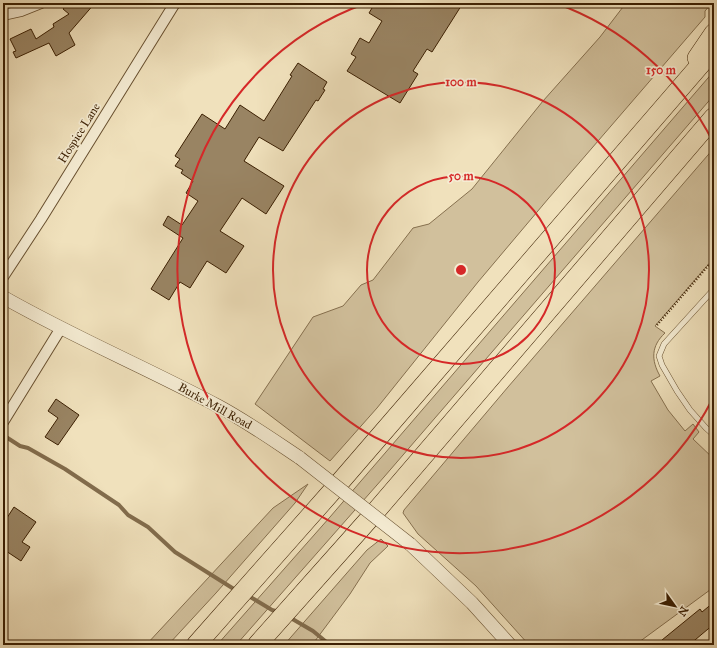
<svg xmlns="http://www.w3.org/2000/svg" width="717" height="648" font-family="'IM FELL Great Primer',serif">
  <style>
    .green { fill: #d1c09c; stroke: #86704f }
    .lines { fill: none; stroke-linecap: round; stroke-linejoin: round }
    .stream { stroke: #826c4c; stroke-width: 4 }
    .building { fill: #998463; stroke: #3b1f02 }
    .service-casing { stroke: #685030; stroke-width: 6 }
    .minor-casing { stroke: #685030; stroke-width: 12 }
    .tertiary-casing { stroke: #685030; stroke-width: 14 }
    .motorway-casing { stroke: #3b1f02; stroke-width: 20 }
    .path { stroke: #3b1f02; stroke-width: 2.5; stroke-dasharray: 1 2; stroke-linecap: butt }
    .service { stroke: #f5ecd3; stroke-width: 5 }
    .minor { stroke: #f5ecd3; stroke-width: 10 }
    .tertiary { stroke: #f5ecd3; stroke-width: 13 }
    .motorway { stroke: #f0e1bc; stroke-width: 19 }
    .tertiary-bridge-casing { stroke: #685030; stroke-width: 14; stroke-linecap: butt }
    .tertiary-bridge { stroke: #f5ecd3; stroke-width: 13 }
    .ring { fill: none; stroke: #d62828; stroke-width: 2 }
    .labels { text-anchor: middle; stroke-width: 3.5; stroke-linejoin: round; paint-order: stroke }
    .street-label { font-size: 12px; fill: #3b1f02; stroke: #f5ecd3 }
    .centre { fill: #d62828; stroke: #f5ecd3; stroke-width: 2 }
    .ring-label { font-size: 12px; text-anchor: middle; font-weight: bold; fill: #d62828; stroke: #f5ecd3; stroke-width: 3.5; stroke-linejoin: round; paint-order: stroke }
  </style>
  <rect width="100%" height="100%" fill="#f0e1bc"/>
  <filter id="stains"><feTurbulence type="fractalNoise" baseFrequency=".005" numOctaves="4"/><feColorMatrix values="0 0 0 0 .2 0 0 0 0 .09 0 0 0 0 .02 0 0 0 .5 -.17"/></filter>
  <radialGradient id="worn" r=".72"><stop offset=".6" stop-color="#630" stop-opacity="0"/><stop offset="1" stop-color="#630" stop-opacity=".3"/></radialGradient>
  <g class="green">
    <polygon points="626,3 712,3 705,11 705,17 548,199 478,282 377,408 330,461 255,404 313,317 343,306 361,285 373,280 413,228 429,224 472,189 543,101 600,37"/>
    <polygon points="714,71 714,95 384,477 236,645 217,645 330,517"/>
    <path d="M714,148V258L655,326L665,333C651,346 651,360 660,376L651,381L668,410L685,431L693,424L699,432L693,439L714,459V587L635,645H529L476,586L466,577L418,534L403,513L404,510L508,387Z"/>
    <polygon points="308,484 295,503 216,593 168,645 146,645 273,508"/>
    <polygon points="381,539 388,546 370,563 350,594 312,645 284,645 367,550"/>
  </g>
  <g class="lines">
    <g class="stream">
      <polyline points="3,435 20,446 28,448 65,469 119,505 128,515 148,527 175,552 237,591"/>
      <polyline points="247,595 272,610 279,612"/>
      <polyline points="289,617 313,631 330,645"/>
    </g>
  </g>
  <g class="building">
    <polygon points="68,3 95,3 69,33 75,45 56,56 49,43 16,58 13,52 16,51 10,39 31,29 36,39 54,27 53,24 69,14 63,9"/>
    <polygon points="375,3 463,3 432,52 427,49 413,71 418,74 400,103 347,71 356,57 351,54 360,38 369,43 382,21 369,13"/>
    <polygon points="298,63 327,82 323,89 325,90 318,101 316,100 283,151 259,137 244,161 284,186 266,214 242,198 220,231 244,246 226,273 207,261 190,288 180,282 169,300 151,289 183,238 163,225 168,216 182,225 198,201 186,193 193,181 181,173 183,170 175,166 180,159 175,156 202,114 225,129 240,105 264,121 292,76 290,75"/>
    <polygon points="56,399 79,415 58,445 45,437 58,418 48,411"/>
    <polygon points="14,507 36,522 22,542 30,547 21,561 3,549 3,524"/>
    <polygon points="714,602 714,624 689,645 666,645 662,640 700,609 702,612"/>
  </g>
  <g class="lines">
    <g class="service-casing">
      <polyline id="service" points="714,289 664,344 659,356 662,365 677,391 690,410 706,428 714,435"/>
    </g>
    <g class="minor-casing">
      <g id="minor">
        <polyline points="3,15 21,11 41,3"/>
        <polyline points="3,277 41,219 175,3"/>
        <polyline points="3,422 61,328"/>
      </g>
    </g>
    <g class="tertiary-casing">
      <g id="tertiary">
        <path d="M3,297C73,337 147,368 218,406C246,421 273,440 300,458"/>
        <polyline points="410,544 472,603 510,645"/>
      </g>
    </g>
    <g class="motorway-casing">
      <g id="motorway">
        <polyline points="697,58 714,33"/>
        <polyline points="196,645 334,489 714,49"/>
        <polyline points="257,645 370,518 714,117"/>
      </g>
    </g>
    <polyline class="path" points="657,325 714,259"/>
    <use href="#service" class="service"/>
    <use href="#minor" class="minor"/>
    <use href="#tertiary" class="tertiary"/>
    <use href="#motorway" class="motorway"/>
    <g class="tertiary-bridge-casing">
      <polyline id="tertiary-bridge" points="300,458 410,544"/>
    </g>
    <use href="#tertiary-bridge" class="tertiary-bridge"/>
  </g>
  <g class="ring">
    <circle cx="461" cy="270" r="94"/>
    <circle cx="461" cy="270" r="188"/>
    <path d="M713 398A283 283 0 1 1 367 3M555 3A283 283 0 0 1 713 142"/>
  </g>
  <g class="labels">
    <g class="street-label">
      <text transform="translate(79 133) rotate(-58)" y="4">Hospice Lane</text>
      <text transform="translate(215 406) rotate(29)" y="4">Burke Mill Road</text>
    </g>
  </g>
  <circle cx="461" cy="270" r="6" class="centre"/>
  <g class="ring-label">
    <text x="661" y="74">150 m</text>
    <text x="461" y="86">100 m</text>
    <text x="461" y="180">50 m</text>
  </g>
  <rect width="717" height="648" fill="none" stroke="#f0e1bc" stroke-width="16"/>
  <rect x="4" y="4" width="709" height="640" fill="none" stroke="#3b1f02" stroke-width="2"/>
  <rect x="8" y="8" width="701" height="632" fill="none" stroke="#3b1f02"/>
  <g transform="translate(675 606) rotate(123)" stroke="#f5ecd3" stroke-width="3" paint-order="stroke">
  <path d="M0-3L7 15L0 10L-7 15Z" fill="#3b1f02"/>
  <text y="-6" font-size="11" font-weight="bold" text-anchor="middle" fill="#3b1f02">N</text>
  </g>
  <rect width="100%" height="100%" filter="url(#stains)"/>
  <rect width="100%" height="100%" fill="url(#worn)"/>
</svg>
